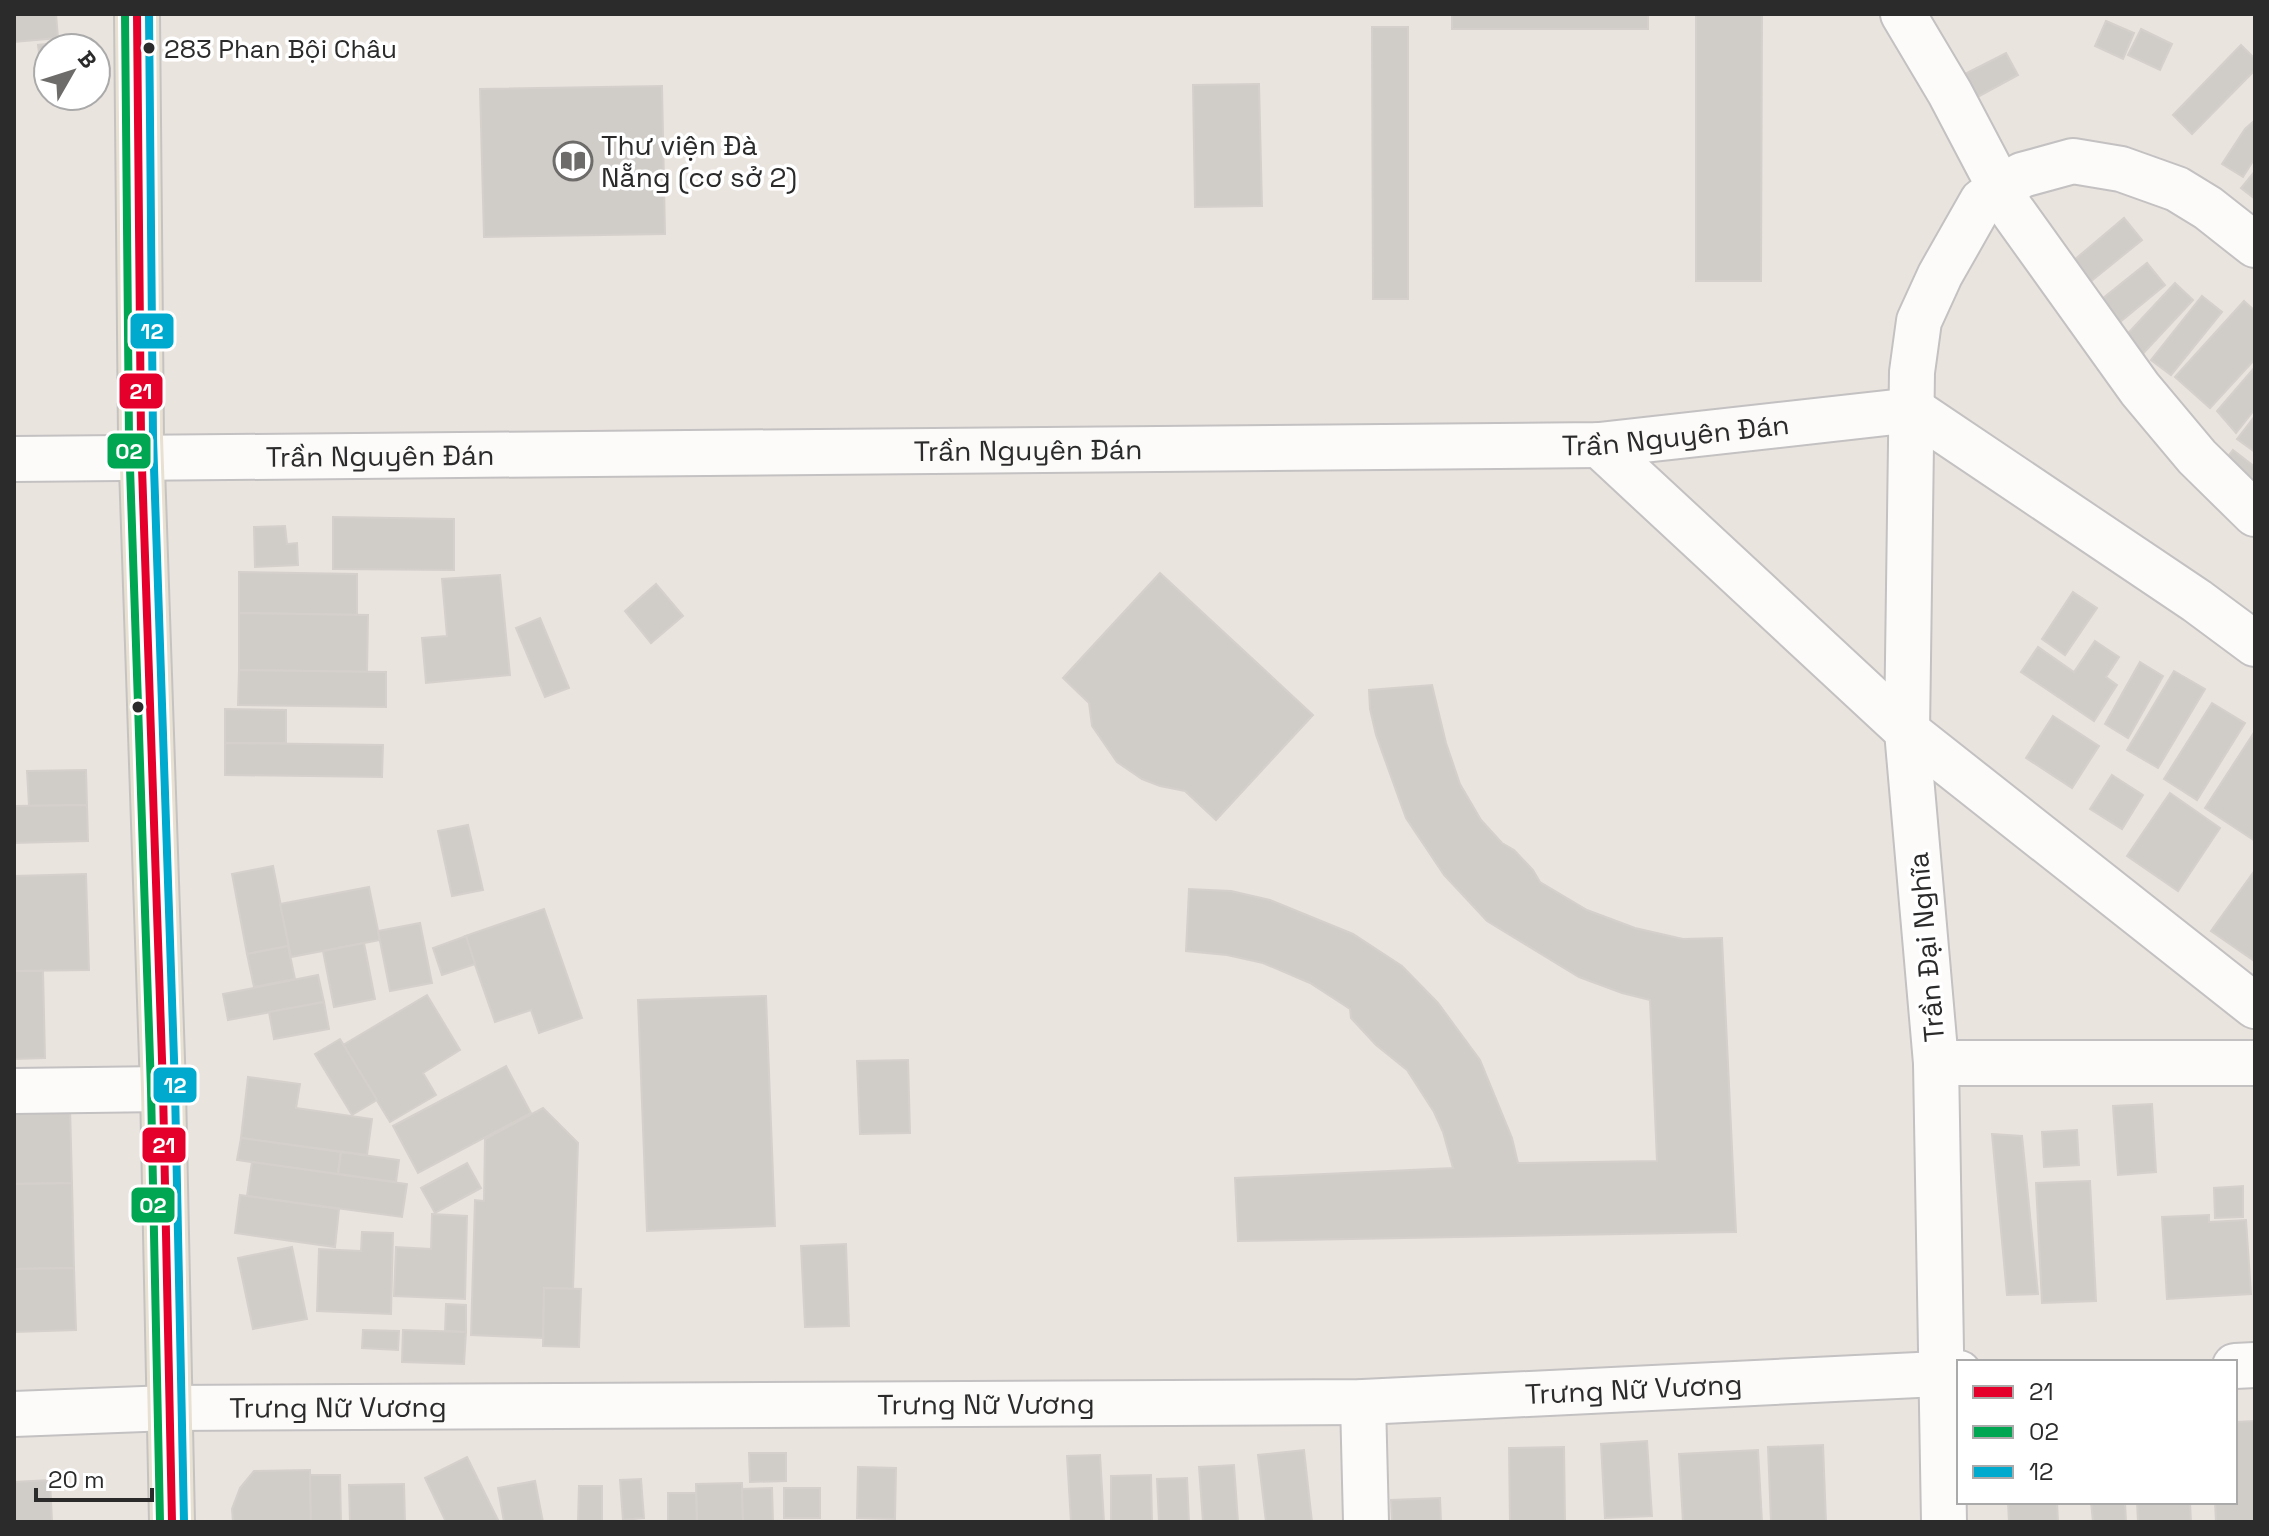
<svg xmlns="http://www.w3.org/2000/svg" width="2269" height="1536" font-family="'Space Grotesk',sans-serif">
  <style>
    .building { fill: #d0cdc9; stroke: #d5d0cb; stroke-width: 2 }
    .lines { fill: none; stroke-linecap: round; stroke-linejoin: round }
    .minor-casing { stroke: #c3c1c1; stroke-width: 48 }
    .major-casing { stroke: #c5c3c1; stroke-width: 48 }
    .minor { stroke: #fcfbfa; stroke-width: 44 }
    .major { stroke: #e8e1d2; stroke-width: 44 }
    .bus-1-casing { stroke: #fff; stroke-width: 14 }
    .bus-2-casing { stroke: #fff; stroke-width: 14 }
    .bus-3-casing { stroke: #fff; stroke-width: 14 }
    .bus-1 { stroke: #e4002b; stroke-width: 8 }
    .bus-2 { stroke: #00a651; stroke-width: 8 }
    .bus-3 { stroke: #00a9ce; stroke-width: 8 }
    .bus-dot { fill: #2b2b2b; stroke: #fff; stroke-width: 3 }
    .labels { text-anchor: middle; stroke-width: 7; stroke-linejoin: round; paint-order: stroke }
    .bus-label { font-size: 26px; fill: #2b2b2b; stroke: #fff; text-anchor: start }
    .poi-label { font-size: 28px; fill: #2b2b2b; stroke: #fff; text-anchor: start }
    .street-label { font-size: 28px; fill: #2b2b2b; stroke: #fff }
    .line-badge { stroke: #fff; stroke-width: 3 }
    .badge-label { font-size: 22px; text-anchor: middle; font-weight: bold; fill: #fff }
  </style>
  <rect width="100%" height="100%" fill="#eae4df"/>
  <g class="building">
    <polygon points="14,14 56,14 58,38 14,42"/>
    <rect x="1452" y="14" width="196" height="15"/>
    <polygon points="1696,14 1762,14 1761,281 1696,281"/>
    <polygon points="2106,21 2134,33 2123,59 2095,46"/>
    <polygon points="1372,27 1408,27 1408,299 1373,299"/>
    <polygon points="2141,29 2172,44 2160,70 2128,55"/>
    <polygon points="82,40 84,48 48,48 48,83 43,84 38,45"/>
    <polygon points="2241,45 2255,59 2255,70 2192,134 2173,115"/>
    <polygon points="2006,53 2018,75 1976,98 1963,75"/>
    <polygon points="1259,84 1262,206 1195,207 1193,85"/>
    <polygon points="662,86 665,234 484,237 480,89"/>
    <polygon points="2255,120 2255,158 2243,177 2222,164 2245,129"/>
    <polygon points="2255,171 2255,199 2241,188"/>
    <polygon points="2124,218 2142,240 2090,282 2073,261"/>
    <polygon points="2147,263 2165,285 2120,322 2102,299"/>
    <polygon points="2175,283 2193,300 2137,360 2119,343"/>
    <polygon points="2202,296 2222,312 2171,375 2151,360"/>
    <polygon points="2244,301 2255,311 2255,359 2210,408 2175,377"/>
    <polygon points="2255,367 2255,409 2236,433 2217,411"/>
    <polygon points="2255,416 2255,452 2237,439"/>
    <polygon points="2233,450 2255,467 2255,475 2250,480 2225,460"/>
    <polygon points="333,517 454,519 454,570 333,569"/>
    <polygon points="285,526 287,544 297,543 298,565 255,567 254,527"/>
    <polygon points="239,572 357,574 357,615 239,613"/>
    <polygon points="1160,573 1313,715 1216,820 1185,791 1160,786 1142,779 1117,762 1092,726 1089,703 1063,678"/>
    <polygon points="500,575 510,675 426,683 422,638 447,636 442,579"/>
    <polygon points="656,584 683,616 651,643 625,611"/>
    <polygon points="2073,592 2097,608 2065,655 2042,639"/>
    <polygon points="239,613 368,615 367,672 239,670"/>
    <polygon points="540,618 569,688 545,697 516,628"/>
    <polygon points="2095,641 2119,657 2106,677 2117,685 2094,721 2021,672 2038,647 2074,672"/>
    <polygon points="2140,662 2163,676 2128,738 2105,724"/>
    <polygon points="239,670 386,672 386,707 238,705"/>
    <polygon points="2174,671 2205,689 2158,768 2127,750"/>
    <polygon points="1432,685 1446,743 1460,784 1481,820 1502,843 1514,850 1533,870 1540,882 1587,910 1635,928 1683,939 1722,938 1736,1232 1238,1241 1235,1178 1453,1168 1443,1132 1434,1112 1407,1070 1376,1045 1351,1018 1350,1009 1310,983 1263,963 1227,955 1186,951 1189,889 1231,891 1270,900 1353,934 1402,966 1438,1003 1480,1060 1512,1138 1518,1163 1657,1161 1650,1000 1622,993 1579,977 1487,921 1444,875 1406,818 1376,735 1370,709 1369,690"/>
    <polygon points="2212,703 2245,723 2197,800 2164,779"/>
    <polygon points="225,709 286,710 286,743 225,743"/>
    <polygon points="2053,716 2099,746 2072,788 2026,758"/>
    <polygon points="2255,731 2255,841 2205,808"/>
    <polygon points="225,743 383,745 382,777 225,775"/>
    <polygon points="86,770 87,805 29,806 27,771"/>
    <polygon points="2112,775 2143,795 2122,829 2090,809"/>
    <polygon points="2170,793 2220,828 2178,891 2127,856"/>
    <polygon points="87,805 88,841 14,843 14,806"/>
    <polygon points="468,825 483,890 452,896 438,831"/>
    <polygon points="273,866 289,946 247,954 232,874"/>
    <polygon points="2255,870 2255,957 2253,960 2211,931"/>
    <polygon points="86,874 89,970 14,971 14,876"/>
    <polygon points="369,887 380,940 291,957 280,904"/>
    <polygon points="544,909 582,1018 539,1033 531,1010 495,1022 465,936"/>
    <polygon points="420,923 432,983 390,991 378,931"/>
    <polygon points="466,936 475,964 442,975 433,948"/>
    <polygon points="364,943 375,999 334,1007 323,951"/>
    <polygon points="288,946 295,979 254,987 247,954"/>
    <polygon points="14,971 43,971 45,1058 14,1059"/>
    <polygon points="318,975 324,1002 228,1020 223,994"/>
    <polygon points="427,995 460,1050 423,1073 436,1095 390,1122 343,1045"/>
    <polygon points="766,996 775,1226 647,1231 638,1000"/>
    <polygon points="324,1002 329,1029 274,1039 269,1012"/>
    <polygon points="340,1039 377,1100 352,1115 315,1054"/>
    <polygon points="908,1060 910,1133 860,1134 857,1061"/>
    <polygon points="506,1066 531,1113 418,1173 393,1126"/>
    <polygon points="248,1077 300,1084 296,1108 372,1119 367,1155 241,1138"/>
    <polygon points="2152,1104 2156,1172 2118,1175 2113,1106"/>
    <polygon points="70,1106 72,1183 14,1184 14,1108"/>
    <polygon points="543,1108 578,1143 573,1289 544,1288 543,1338 471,1335 475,1200 484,1201 485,1139"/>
    <polygon points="2077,1130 2079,1165 2044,1167 2042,1132"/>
    <polygon points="1992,1134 2022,1136 2038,1294 2007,1295"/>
    <polygon points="241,1138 341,1152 338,1174 237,1160"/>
    <polygon points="341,1152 399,1160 396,1182 338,1174"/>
    <polygon points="252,1162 407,1184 402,1217 247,1196"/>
    <polygon points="467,1163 481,1188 435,1213 421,1188"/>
    <polygon points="2090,1181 2096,1301 2042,1303 2036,1183"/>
    <polygon points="72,1183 74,1268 14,1269 14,1184"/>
    <polygon points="2243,1186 2243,1217 2215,1218 2214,1188"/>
    <polygon points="240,1195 339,1209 335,1247 235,1233"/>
    <polygon points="432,1214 467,1216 465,1299 394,1296 396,1247 431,1249"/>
    <polygon points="2209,1215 2209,1222 2246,1220 2251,1294 2167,1299 2162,1217"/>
    <polygon points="362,1232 393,1233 391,1314 317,1311 319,1249 361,1251"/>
    <polygon points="846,1244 849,1326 805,1327 801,1246"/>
    <polygon points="292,1247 307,1319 253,1329 238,1258"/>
    <polygon points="74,1268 76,1330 14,1332 14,1269"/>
    <polygon points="544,1288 581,1289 579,1347 543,1346"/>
    <polygon points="446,1304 466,1305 466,1332 445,1331"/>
    <polygon points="363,1330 399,1331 398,1350 362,1348"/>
    <polygon points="403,1330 466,1332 464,1364 402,1362"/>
    <polygon points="2255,1421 2255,1522 2216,1522 2215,1502 2235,1502 2235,1422"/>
    <polygon points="1647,1441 1652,1516 1605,1518 1601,1444"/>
    <polygon points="1823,1445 1826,1522 1771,1522 1768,1447"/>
    <polygon points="1564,1447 1565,1522 1510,1522 1509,1448"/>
    <polygon points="1304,1450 1312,1522 1266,1522 1258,1455"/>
    <polygon points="1758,1450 1762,1522 1683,1522 1679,1454"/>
    <polygon points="749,1453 786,1453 786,1481 750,1482"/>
    <polygon points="1100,1455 1104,1522 1071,1522 1067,1456"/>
    <polygon points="467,1457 499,1522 446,1522 425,1478"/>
    <polygon points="1234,1465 1238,1522 1203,1522 1199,1467"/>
    <polygon points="858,1467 896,1468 895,1519 857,1518"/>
    <polygon points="310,1470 311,1522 233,1522 232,1509 240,1488 254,1471"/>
    <polygon points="310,1475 340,1475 341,1522 311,1522"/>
    <polygon points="1151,1475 1152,1522 1111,1522 1111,1476"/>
    <polygon points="1187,1478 1189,1522 1159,1522 1157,1479"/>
    <polygon points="641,1479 644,1518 623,1520 620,1480"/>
    <polygon points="50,1480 52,1522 14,1522 14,1482"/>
    <polygon points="535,1481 543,1522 504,1522 498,1488"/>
    <polygon points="742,1483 743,1522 697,1522 696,1484"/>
    <polygon points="404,1484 405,1522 350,1522 349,1485"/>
    <polygon points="579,1486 602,1486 602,1522 578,1522"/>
    <polygon points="772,1488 773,1522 743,1522 742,1489"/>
    <rect x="784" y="1488" width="36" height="30"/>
    <polygon points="668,1493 696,1493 697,1522 668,1522"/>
    <polygon points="1440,1498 1441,1522 1392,1522 1391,1500"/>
    <polygon points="2008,1502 2057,1502 2058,1522 2009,1522"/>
    <polygon points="2091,1502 2125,1502 2126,1522 2093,1522"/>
    <polygon points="2137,1502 2190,1502 2191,1522 2138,1522"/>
  </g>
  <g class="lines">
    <g class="minor-casing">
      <g id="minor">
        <polyline points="1903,14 1950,93 2011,209 2140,389 2197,457 2255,514"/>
        <polyline points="1599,445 1907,731 2255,1006"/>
        <path id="s1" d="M14,459L1599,445L1913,410L2197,601L2255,644"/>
        <polyline points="1936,1063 2255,1063"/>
        <polyline points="14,1091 163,1089"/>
        <polyline points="2235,1366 2255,1365"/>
        <polyline points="1363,1402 1366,1522"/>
        <path id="s2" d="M14,1414L169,1408L1363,1402L1959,1373"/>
        <polyline points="1944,1522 1936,1063 1907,731 1912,372 1919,321 1940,275 1982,201 2022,175 2073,161 2121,169 2177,189 2208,208 2255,245"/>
      </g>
    </g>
    <g class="major-casing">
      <polyline id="major" points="137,14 141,438 163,1089 172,1522"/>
    </g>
    <use href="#minor" class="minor"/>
    <use href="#major" class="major"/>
    <g class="bus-1-casing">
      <polyline id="bus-1" points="137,14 141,438 163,1089 172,1522"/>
    </g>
    <g class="bus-2-casing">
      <polyline id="bus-2" points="125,14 129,438 151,1089 160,1522"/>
    </g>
    <g class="bus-3-casing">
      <polyline id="bus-3" points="149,14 153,438 175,1089 184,1522"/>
    </g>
    <use href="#bus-1" class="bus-1"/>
    <use href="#bus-2" class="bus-2"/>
    <use href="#bus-3" class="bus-3"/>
  </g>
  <defs>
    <g id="library-ring" transform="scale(2)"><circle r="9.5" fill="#fff" stroke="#6e6c6a" stroke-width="1.5"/><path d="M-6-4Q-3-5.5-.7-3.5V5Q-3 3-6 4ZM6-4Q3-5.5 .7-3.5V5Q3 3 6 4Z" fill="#6e6c6a"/></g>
  </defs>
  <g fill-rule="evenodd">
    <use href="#library-ring" x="573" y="161"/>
  </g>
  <g class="bus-dot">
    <circle cx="149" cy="48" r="7"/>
    <circle cx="138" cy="707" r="7"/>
  </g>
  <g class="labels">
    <g class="bus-label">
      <text x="164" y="58">283 Phan Bội Châu</text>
    </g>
    <g class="poi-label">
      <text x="601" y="155">Thư viện Đà<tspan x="601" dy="32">Nẵng (cơ sở 2)</tspan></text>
    </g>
    <g class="street-label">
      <text dy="10" stroke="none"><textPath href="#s1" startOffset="1662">Trần Nguyên Đán</textPath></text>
      <text dy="10" stroke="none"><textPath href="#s1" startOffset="1014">Trần Nguyên Đán</textPath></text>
      <text dy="10" stroke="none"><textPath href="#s1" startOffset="366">Trần Nguyên Đán</textPath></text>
      <text transform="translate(1926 947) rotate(-95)" y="10">Trần Đại Nghĩa</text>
      <text dy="10" stroke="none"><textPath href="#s2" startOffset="1620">Trưng Nữ Vương</textPath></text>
      <text dy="10" stroke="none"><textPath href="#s2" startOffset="972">Trưng Nữ Vương</textPath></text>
      <text dy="10" stroke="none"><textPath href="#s2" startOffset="324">Trưng Nữ Vương</textPath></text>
    </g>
  </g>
  <g class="line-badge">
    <rect x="129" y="312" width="46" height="38" rx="8" fill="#00a9ce"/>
    <rect x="118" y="372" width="46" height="38" rx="8" fill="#e4002b"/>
    <rect x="106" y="432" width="46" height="38" rx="8" fill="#00a651"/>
    <rect x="152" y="1066" width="46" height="38" rx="8" fill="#00a9ce"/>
    <rect x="141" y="1126" width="46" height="38" rx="8" fill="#e4002b"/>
    <rect x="130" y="1186" width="46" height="38" rx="8" fill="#00a651"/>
  </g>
  <g class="badge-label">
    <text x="152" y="339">12</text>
    <text x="141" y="399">21</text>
    <text x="129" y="459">02</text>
    <text x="175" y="1093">12</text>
    <text x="164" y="1153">21</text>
    <text x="153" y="1213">02</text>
  </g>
  <rect width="2269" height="1536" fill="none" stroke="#2b2b2b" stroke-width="32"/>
  <rect x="1957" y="1360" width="280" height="144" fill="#ffffff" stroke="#aaaaaa" stroke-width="2"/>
  <rect x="1973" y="1386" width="40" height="12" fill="#e4002b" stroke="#aaaaaa" stroke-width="2"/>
  <text x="2029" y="1400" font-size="24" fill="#2b2b2b">21</text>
  <rect x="1973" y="1426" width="40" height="12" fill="#00a651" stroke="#aaaaaa" stroke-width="2"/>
  <text x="2029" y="1440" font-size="24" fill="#2b2b2b">02</text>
  <rect x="1973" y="1466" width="40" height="12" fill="#00a9ce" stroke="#aaaaaa" stroke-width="2"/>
  <text x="2029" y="1480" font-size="24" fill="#2b2b2b">12</text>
  <g transform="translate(72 72) rotate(51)"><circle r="38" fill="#ffffff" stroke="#aaaaaa" stroke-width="2"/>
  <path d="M0-6L14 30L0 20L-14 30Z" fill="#6e6c6a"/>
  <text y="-12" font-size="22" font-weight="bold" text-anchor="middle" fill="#2b2b2b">B</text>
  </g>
  <path d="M36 1488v12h116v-12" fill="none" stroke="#2b2b2b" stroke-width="4"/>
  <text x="48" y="1488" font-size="24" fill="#2b2b2b" stroke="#ffffff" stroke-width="6" paint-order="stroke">20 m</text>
</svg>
